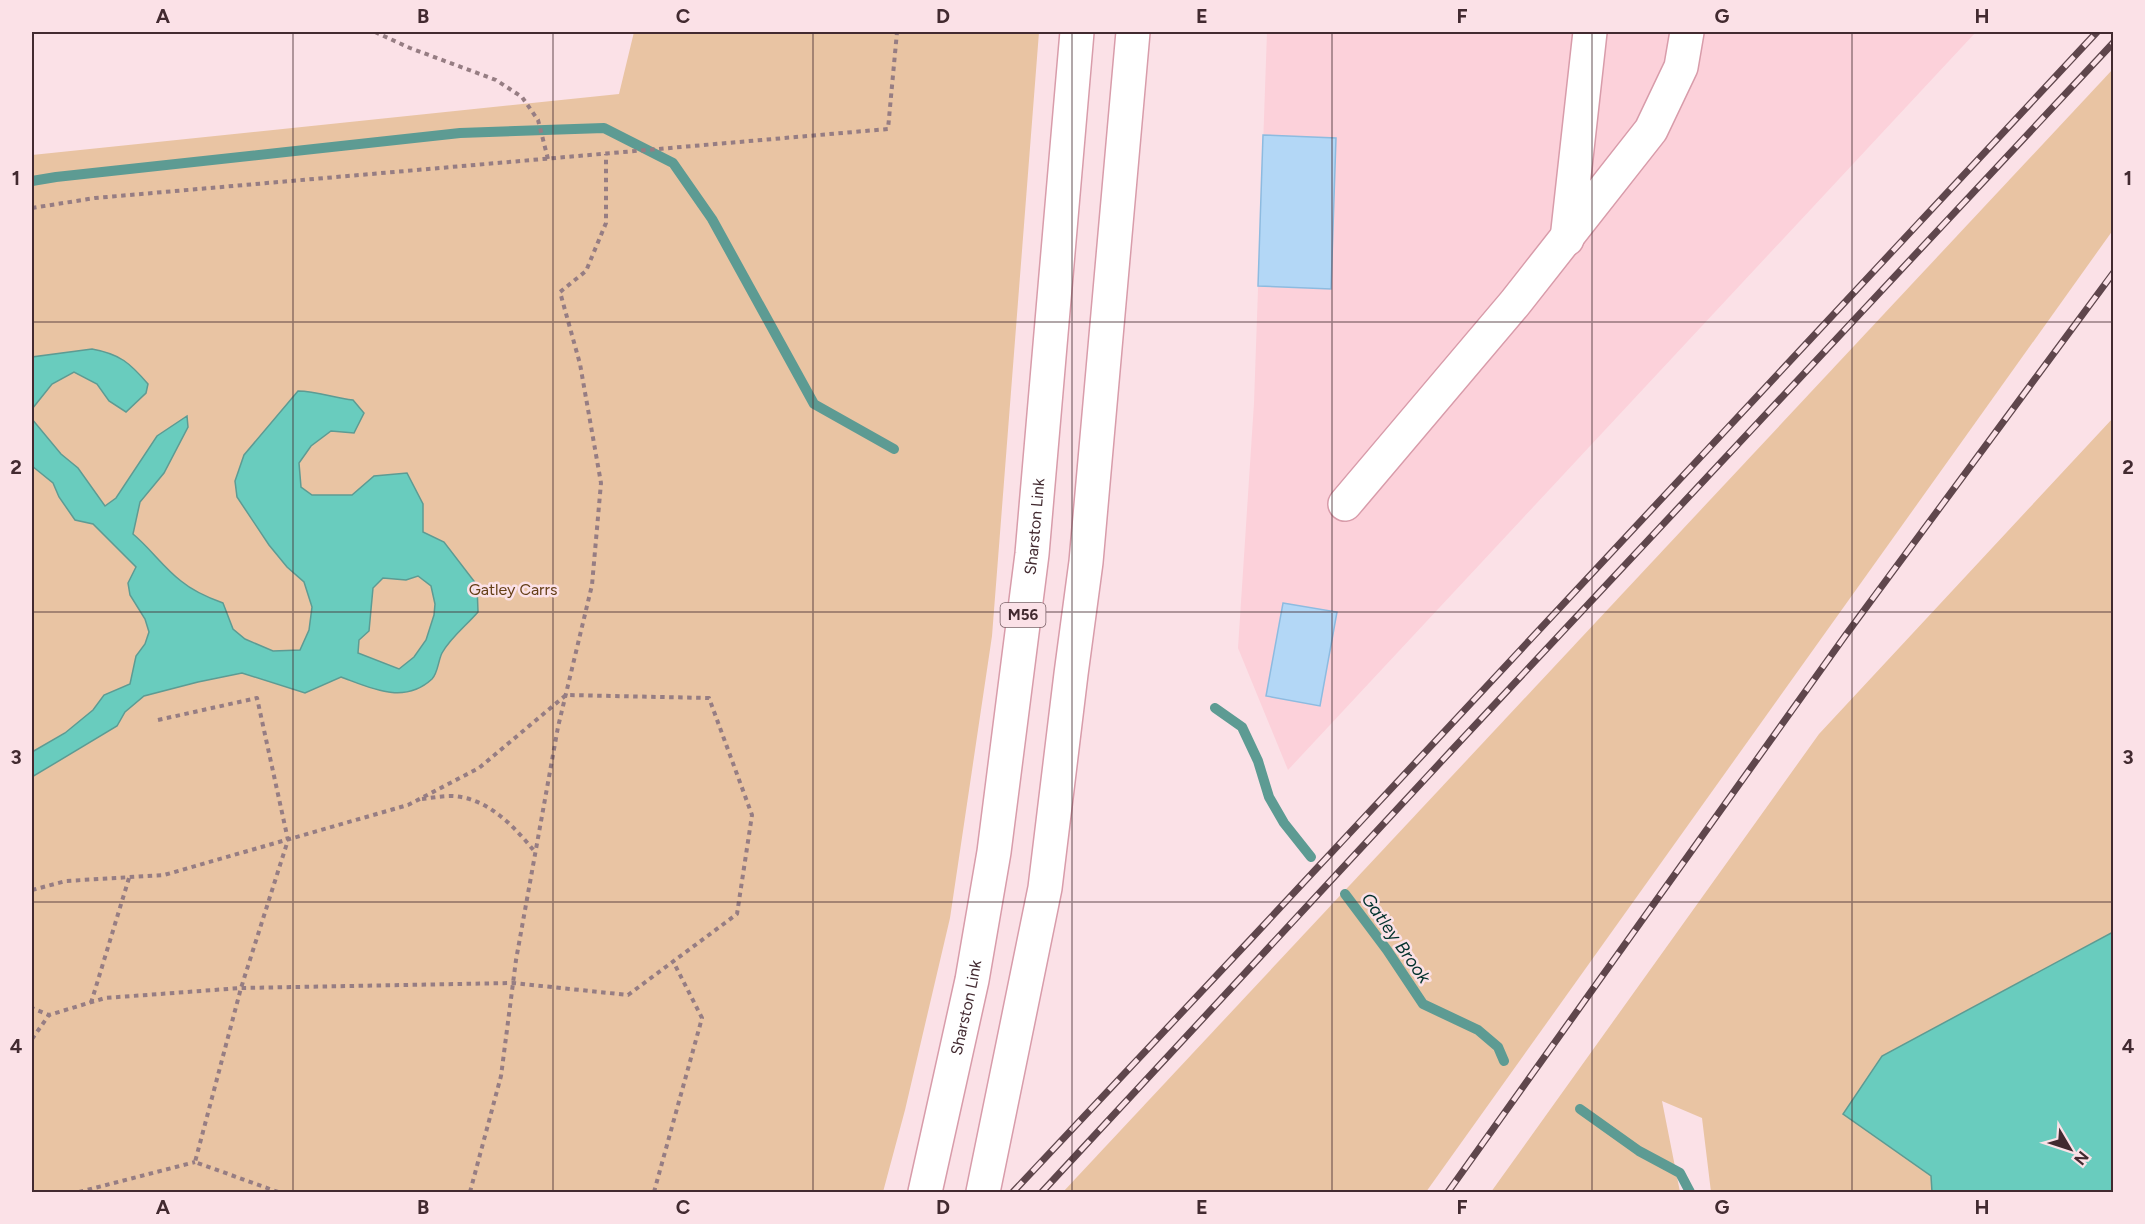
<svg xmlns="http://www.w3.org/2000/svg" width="2145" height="1224" font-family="Figtree,sans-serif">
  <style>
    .built { fill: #fcd1da }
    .green { fill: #e9c4a3 }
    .water { fill: #69ccbe; stroke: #5d9b93; stroke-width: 1.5; fill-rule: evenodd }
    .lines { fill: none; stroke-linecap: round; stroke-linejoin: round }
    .stream { stroke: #5d9b93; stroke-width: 10 }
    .building { fill: #b3d7f6; stroke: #8dbbe0; stroke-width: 1.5 }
    .minor-casing { stroke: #d89caa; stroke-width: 36 }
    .highway-casing { stroke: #d89caa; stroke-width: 36 }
    .path { stroke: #967d83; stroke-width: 4; stroke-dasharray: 4.5 4.5; stroke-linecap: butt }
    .minor { stroke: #fff; stroke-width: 33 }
    .highway { stroke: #fff; stroke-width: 33 }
    .rail-casing { stroke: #5f464c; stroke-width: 7 }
    .rail { stroke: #fbe1e7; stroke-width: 4.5; stroke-dasharray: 14; stroke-linecap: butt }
    .grid { fill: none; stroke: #422a30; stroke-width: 1.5; stroke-opacity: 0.55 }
    .labels { text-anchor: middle; stroke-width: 5; stroke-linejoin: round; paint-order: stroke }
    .shield { fill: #fbe1e7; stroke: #7a6167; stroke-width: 1.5 }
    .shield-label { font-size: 15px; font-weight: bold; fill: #422a30 }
    .street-label { font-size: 16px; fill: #422a30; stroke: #fbe1e7 }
    .park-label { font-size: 16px; fill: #643e16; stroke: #fbe1e7 }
    .water-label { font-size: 18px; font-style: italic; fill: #00312c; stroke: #fbe1e7 }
    .neatline { fill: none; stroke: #422a30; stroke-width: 2 }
    .grid-label { font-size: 20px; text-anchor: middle; font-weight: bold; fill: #422a30 }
  </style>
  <rect width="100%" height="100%" fill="#fbe1e7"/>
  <polygon class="built" points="1267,32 1976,32 1288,770 1238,648 1254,403"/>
  <g class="green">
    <polygon points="634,32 1039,32 992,636 950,918 905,1110 883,1192 32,1192 32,155 619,94"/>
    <polygon points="2113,69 2113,230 1426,1192 1063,1192"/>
    <polygon points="2113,418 2113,1192 1711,1192 1702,1118 1662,1101 1680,1192 1491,1192 1819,734"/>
  </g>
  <g class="water">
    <path d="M92,349C120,354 130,363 148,384L146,393L126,412L109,401L97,384L74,372L52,384L32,409V357Z"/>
    <path d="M298,391C317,391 334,398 353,400L364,413L354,433L331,431L311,446L299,463L301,487L312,495H352L374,476L407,473L423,504V532L444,542L477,585L478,612C466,626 451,637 442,653C438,661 438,673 432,679C404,705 371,688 341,677L305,693L242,673L198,682L144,696L125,712L117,726L32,777V752L65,733L93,710L104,695L130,684L136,656L145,644L149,632L145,619L130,595L128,583L136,567L93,524L75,520L59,497L53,483L32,466V419L61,454L78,468L105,506L116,498L157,436L187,416L188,427L164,473L140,502L133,534C150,548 163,567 181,581C193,591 209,598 223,603L233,629L245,639L273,651L300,650L309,630L312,607L304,582L287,567L269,545L237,497L235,481L244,455ZM418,576L431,586L435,604L434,615L426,640L414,657L399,669L358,653L359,640L369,631L373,588L383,578L406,580Z"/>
    <polygon points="2113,932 2113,1192 1932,1192 1931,1176 1843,1114 1882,1056"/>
  </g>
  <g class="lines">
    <g class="stream">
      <polyline points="32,181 56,177 460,133 604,128 673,163 712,219 814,404 894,449"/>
      <polyline points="1215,708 1242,727 1258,761 1269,797 1284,823 1311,857"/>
      <polyline points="1345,894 1387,950 1423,1004 1478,1030 1498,1047 1504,1061"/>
      <polyline points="1580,1109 1639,1151 1680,1173 1690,1192"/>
    </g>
  </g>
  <g class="building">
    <polygon points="1263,135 1336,138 1331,289 1258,286"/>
    <polygon points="1283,603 1337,612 1320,706 1266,696"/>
  </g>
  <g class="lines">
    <g class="minor-casing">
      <g id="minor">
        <polyline points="1567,239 1590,32"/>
        <polyline points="1345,504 1515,303 1651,130 1681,67 1687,32"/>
      </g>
    </g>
    <g class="highway-casing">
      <g id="highway">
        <path id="s1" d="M925,1192L972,980L994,852L1032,554L1077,32"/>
        <polyline points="983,1192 1045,888 1071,674 1086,562 1133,32"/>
      </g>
    </g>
    <g class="path">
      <polyline points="375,32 410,48 496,80 522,97 538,120 548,159"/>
      <polyline points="32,208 95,198 888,129 897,32"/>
      <polyline points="158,720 257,698 288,840 241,988 195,1162 278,1192"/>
      <path d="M422,799C431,798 441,796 451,796C487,797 514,826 535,852"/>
      <polyline points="32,890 66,881 164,875 408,805 479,768 566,695 709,698 752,815 737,914 628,995 513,983 241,988 105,998 49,1015 32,1008"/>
      <polyline points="91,1003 129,878"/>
      <polyline points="32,1039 49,1015"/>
      <polyline points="79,1192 195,1162"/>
      <polyline points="470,1192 501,1076 516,960 558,727 592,585 601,483 580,364 560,292 586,271 606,223 606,154"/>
      <polyline points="654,1192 702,1018 673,961"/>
    </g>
    <use href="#minor" class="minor"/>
    <use href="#highway" class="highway"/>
    <g class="rail-casing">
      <g id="rail">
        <polyline points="1013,1192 1249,941 2097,32"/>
        <polyline points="1042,1192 1451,751 2114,42"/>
        <polyline points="1448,1192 1845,636 2114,272"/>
      </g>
    </g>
    <use href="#rail" class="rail"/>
  </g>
  <path class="grid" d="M293,32V1192M553,32V1192M813,32V1192M1072,32V1192M1332,32V1192M1592,32V1192M1852,32V1192M32,322H2114M32,612H2114M32,902H2114"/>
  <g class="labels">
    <rect class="shield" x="1000.5" y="603" width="45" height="24" rx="4.5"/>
    <g class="shield-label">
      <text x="1023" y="620">M56</text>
    </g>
    <g class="street-label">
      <text dy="6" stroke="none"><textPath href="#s1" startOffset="675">Sharston Link</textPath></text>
      <text dy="6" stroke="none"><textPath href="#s1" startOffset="189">Sharston Link</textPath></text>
    </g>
    <g class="park-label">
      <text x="513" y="595">Gatley Carrs</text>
    </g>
    <g class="water-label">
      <text transform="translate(1396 938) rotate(55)" y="6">Gatley Brook</text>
    </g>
  </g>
  <rect width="2145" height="1224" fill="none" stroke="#fbe1e7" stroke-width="66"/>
  <g transform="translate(2070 1149) rotate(129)" stroke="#fbe1e7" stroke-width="4.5" paint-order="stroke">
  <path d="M0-4.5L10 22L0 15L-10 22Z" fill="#422a30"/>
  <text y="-9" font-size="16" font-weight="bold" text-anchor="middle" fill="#422a30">N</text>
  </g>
  <rect x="33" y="33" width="2079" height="1158" class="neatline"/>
  <g class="grid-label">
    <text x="163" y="23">A</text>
    <text x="423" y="23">B</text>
    <text x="683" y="23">C</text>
    <text x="943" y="23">D</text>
    <text x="1202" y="23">E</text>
    <text x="1462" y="23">F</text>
    <text x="1722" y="23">G</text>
    <text x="1982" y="23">H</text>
    <text x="16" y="185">1</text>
    <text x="2128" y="185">1</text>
    <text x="16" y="474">2</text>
    <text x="2128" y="474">2</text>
    <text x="16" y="764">3</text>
    <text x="2128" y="764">3</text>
    <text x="16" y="1053">4</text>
    <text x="2128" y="1053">4</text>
    <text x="163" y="1214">A</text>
    <text x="423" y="1214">B</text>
    <text x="683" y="1214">C</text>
    <text x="943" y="1214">D</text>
    <text x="1202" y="1214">E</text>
    <text x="1462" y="1214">F</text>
    <text x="1722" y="1214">G</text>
    <text x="1982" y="1214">H</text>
  </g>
</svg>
